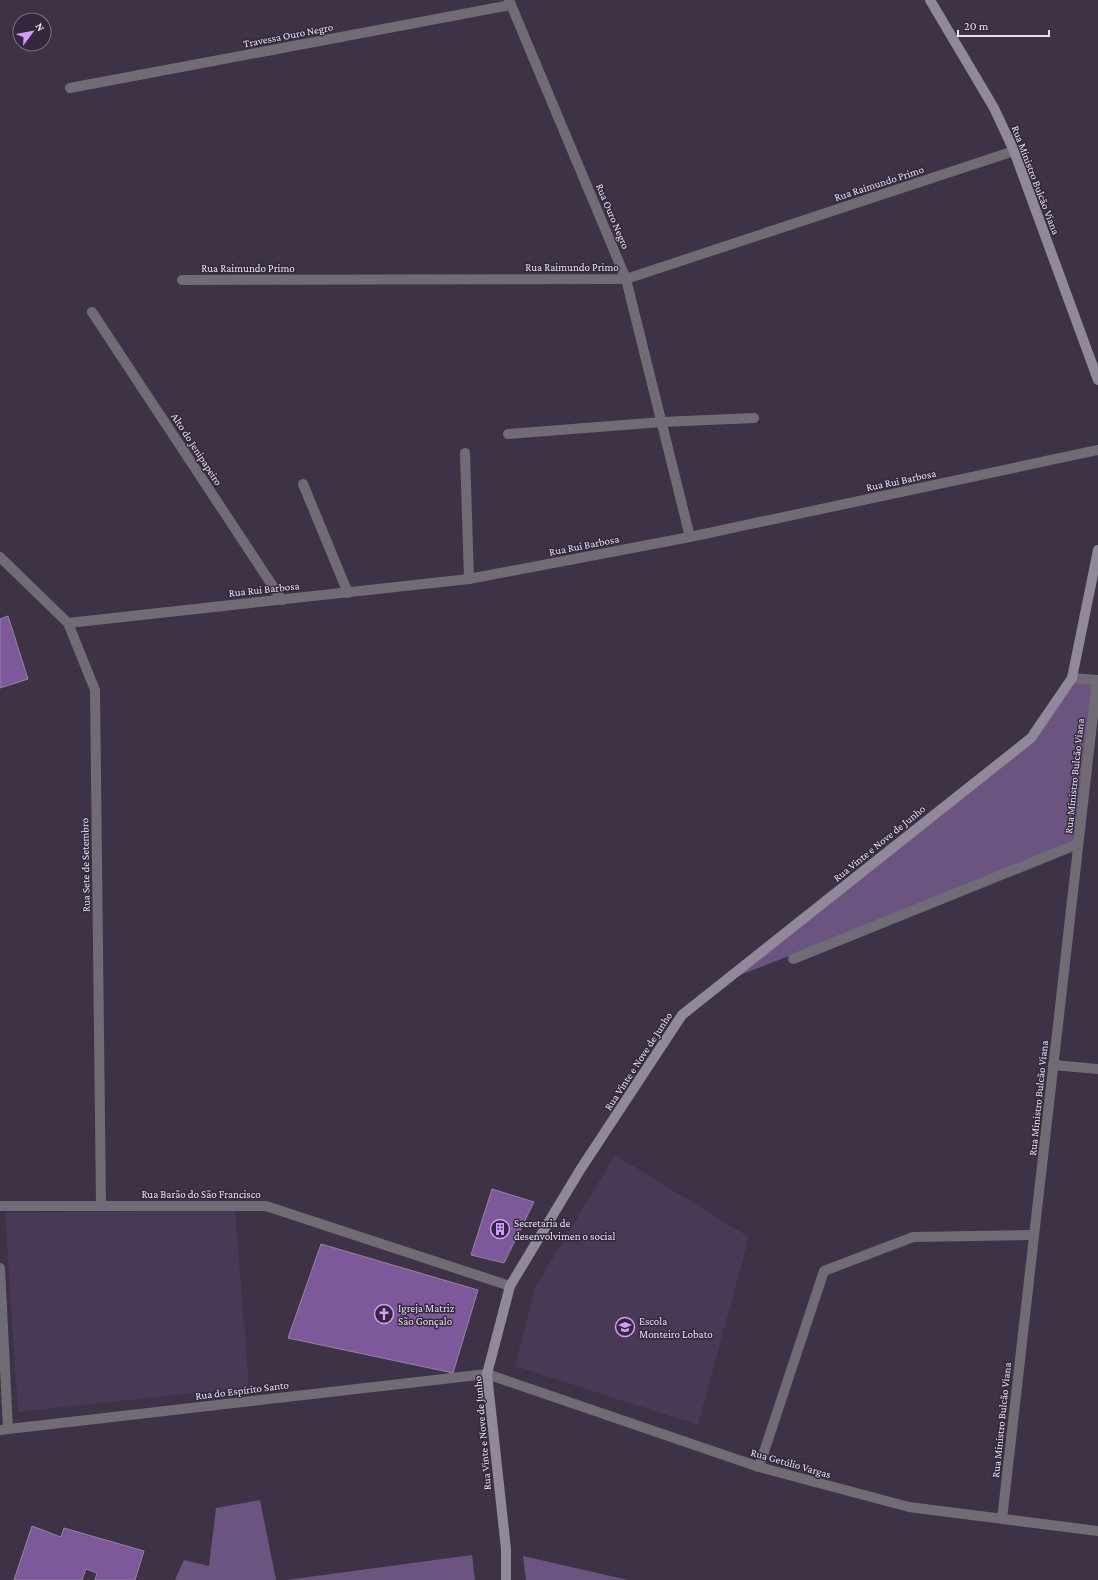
<svg xmlns="http://www.w3.org/2000/svg" width="1098" height="1580" font-family="'Crimson Pro',serif">
  <style>
    .built { fill: #483a54 }
    .green { fill: #6c5480 }
    .building { fill: #7d589a; stroke: #93869e }
    .lines { fill: none; stroke-linecap: round; stroke-linejoin: round }
    .lane { stroke: #716b76; stroke-width: 10 }
    .street { stroke: #716b76; stroke-width: 10 }
    .secondary { stroke: #918899; stroke-width: 10 }
    .labels { text-anchor: middle; stroke-width: 3; stroke-linejoin: round; paint-order: stroke }
    .street-label { font-size: 11px; fill: #e8e1ef; stroke: #33283c }
    .poi-label { font-size: 11px; fill: #e8e1ef; stroke: #33283c; text-anchor: start }
  </style>
  <rect width="100%" height="100%" fill="#3d3246"/>
  <g class="built">
    <polygon points="615,1155 749,1237 698,1425 515,1366 535,1288"/>
    <polygon points="235,1210 249,1387 18,1412 5,1213"/>
  </g>
  <g class="green">
    <polygon points="1072,678 1097,680 1078,844 727,980 1031,738"/>
    <polygon points="260,1500 276,1580 175,1580 184,1560 209,1566 216,1508"/>
    <polygon points="472,1555 475,1580 286,1580"/>
    <polygon points="523,1556 628,1580 526,1580"/>
  </g>
  <g class="building">
    <polygon points="8,616 28,679 0,688 0,619"/>
    <polygon points="492,1189 534,1202 504,1263 471,1255"/>
    <polygon points="321,1244 478,1290 453,1373 288,1338"/>
    <polygon points="32,1526 61,1537 64,1528 144,1551 135,1580 95,1580 97,1573 86,1569 82,1580 14,1580"/>
  </g>
  <g class="lines">
    <polyline class="lane" points="793,959 1078,844"/>
    <g class="street">
      <polyline points="509,0 626,279 690,537"/>
      <polyline points="70,88 511,5"/>
      <polyline points="182,280 626,279 1014,151"/>
      <polyline points="92,312 282,600"/>
      <polyline points="508,434 662,422 754,418"/>
      <polyline points="465,453 469,579"/>
      <polyline points="303,484 348,593"/>
      <polyline points="0,557 68,623 95,690 101,1206"/>
      <polyline points="68,623 469,579 690,537 1098,450"/>
      <polyline points="1072,678 1098,680"/>
      <polyline points="1053,1065 1098,1069"/>
      <polyline points="0,1206 266,1206 510,1286"/>
      <polyline points="0,1268 8,1429"/>
      <polyline points="0,1430 487,1374 759,1467 909,1507 1098,1531"/>
      <polyline points="759,1467 824,1271 913,1237 1034,1235"/>
      <polyline points="1002,1519 1097,680"/>
    </g>
    <g class="secondary">
      <polyline points="930,0 994,108 1014,151 1098,380"/>
      <polyline points="506,1580 506,1549 487,1374 510,1286 580,1170 682,1015 1031,738 1072,678 1098,550"/>
    </g>
  </g>
  <defs>
    <g id="building-ring" transform="scale(1)"><circle r="9.5" fill="#33283c" stroke="#d29cfd" stroke-width="1.5"/><path d="M-4-6H4V6H1V3H-1V6H-4ZM-2.5-4.3h1.7v1.8h-1.7ZM.8-4.3h1.7v1.8H.8ZM-2.5-1h1.7V.8h-1.7ZM.8-1h1.7V.8H.8Z" fill="#d29cfd"/></g>
    <g id="church-ring" transform="scale(1)"><circle r="9.5" fill="#33283c" stroke="#d29cfd" stroke-width="1.5"/><path d="M-1.2-6h2.4v3.5h3.3v2.4h-3.3V6h-2.4V-.1h-3.3v-2.4h3.3Z" fill="#d29cfd"/></g>
    <g id="school-ring" transform="scale(1)"><circle r="9.5" fill="#33283c" stroke="#d29cfd" stroke-width="1.5"/><path d="M0-5L7-2L0 1L-7-2ZM-4 1L0 2.5L4 1V4Q0 6-4 4Z" fill="#d29cfd"/></g>
  </defs>
  <g fill-rule="evenodd">
    <use href="#building-ring" x="500" y="1229"/>
    <use href="#church-ring" x="384" y="1314"/>
    <use href="#school-ring" x="625" y="1327"/>
  </g>
  <g class="labels">
    <g class="street-label">
      <text transform="translate(288 35) rotate(-11)" y="4">Travessa Ouro Negro</text>
      <text transform="translate(1036 180) rotate(69)" y="4">Rua Ministro Bulcão Viana</text>
      <text transform="translate(879 183) rotate(-18)" y="4">Rua Raimundo Primo</text>
      <text transform="translate(613 216) rotate(67)" y="4">Rua Ouro Negro</text>
      <text x="572" y="271">Rua Raimundo Primo</text>
      <text x="248" y="272">Rua Raimundo Primo</text>
      <text transform="translate(197 449) rotate(57)" y="4">Alto do Jenipapeiro</text>
      <text transform="translate(901 480) rotate(-12)" y="4">Rua Rui Barbosa</text>
      <text transform="translate(584 545) rotate(-11)" y="4">Rua Rui Barbosa</text>
      <text transform="translate(264 589) rotate(-6)" y="4">Rua Rui Barbosa</text>
      <text transform="translate(1074 776) rotate(-84)" y="4">Rua Ministro Bulcão Viana</text>
      <text transform="translate(879 843) rotate(-39)" y="4">Rua Vinte e Nove de Junho</text>
      <text transform="translate(85 865) rotate(-91)" y="4">Rua Sete de Setembro</text>
      <text transform="translate(638 1061) rotate(-57)" y="4">Rua Vinte e Nove de Junho</text>
      <text transform="translate(1038 1098) rotate(-84)" y="4">Rua Ministro Bulcão Viana</text>
      <text x="201" y="1198">Rua Barão do São Francisco</text>
      <text transform="translate(242 1390) rotate(-7)" y="4">Rua do Espírito Santo</text>
      <text transform="translate(1001 1420) rotate(-84)" y="4">Rua Ministro Bulcão Viana</text>
      <text transform="translate(482 1433) rotate(-95)" y="4">Rua Vinte e Nove de Junho</text>
      <text transform="translate(791 1463) rotate(16)" y="4">Rua Getúlio Vargas</text>
    </g>
    <g class="poi-label">
      <text x="514" y="1227">Secretaria de<tspan x="514" dy="13">desenvolvimen o social</tspan></text>
      <text x="398" y="1312">Igreja Matriz<tspan x="398" dy="13">São Gonçalo</tspan></text>
      <text x="639" y="1325">Escola<tspan x="639" dy="13">Monteiro Lobato</tspan></text>
    </g>
  </g>
  <g transform="translate(32 32) rotate(58)"><circle r="19" fill="#33283c" stroke="#7b7284"/>
  <path d="M0-3L7 15L0 10L-7 15Z" fill="#d29cfd"/>
  <text y="-6" font-size="11" font-weight="bold" text-anchor="middle" fill="#e8e1ef">N</text>
  </g>
  <path d="M958 30v6h91v-6" fill="none" stroke="#e8e1ef" stroke-width="2"/>
  <text x="964" y="30" font-size="12" fill="#e8e1ef" stroke="#33283c" stroke-width="3" paint-order="stroke">20 m</text>
</svg>
